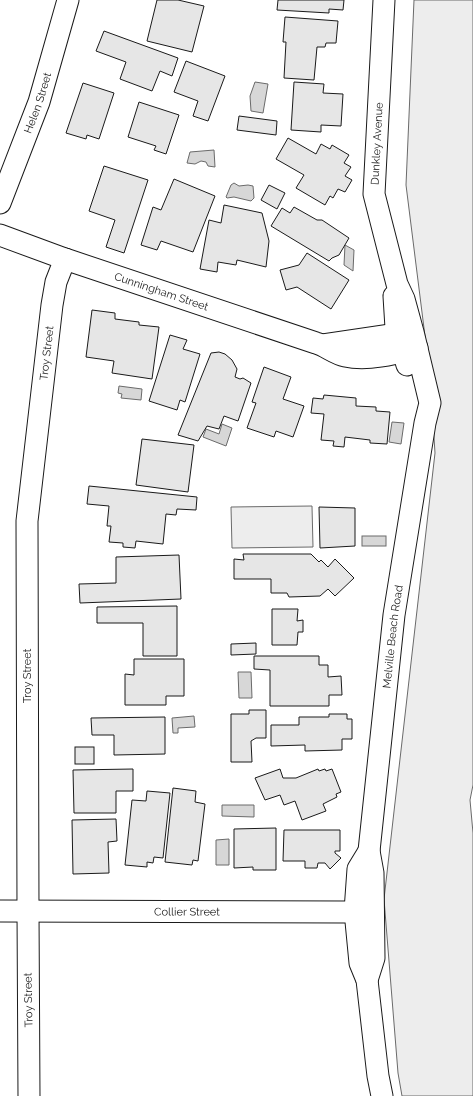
<svg xmlns="http://www.w3.org/2000/svg" width="473" height="1096" font-family="Raleway,sans-serif">
  <style>
    .built { fill: #ededed; stroke: #6a6a6a }
    .water { fill: #d7d7d7; stroke: #6a6a6a }
    .building { fill: #e6e6e6; stroke: #1a1a1a }
    .lines { fill: none; stroke-linecap: round; stroke-linejoin: round }
    .minor-casing { stroke: #1a1a1a; stroke-width: 23 }
    .minor { stroke: #fff; stroke-width: 21 }
    .labels { text-anchor: middle; stroke-width: 3; stroke-linejoin: round; paint-order: stroke }
    .street-label { font-size: 11px; fill: #1a1a1a; stroke: #fff }
  </style>
  <rect width="100%" height="100%" fill="#fff"/>
  <g class="built">
    <polygon points="414,0 473,0 473,785 470,800 473,833 473,1096 402,1096 398,1073 384,899 435,453 430,376 406,185"/>
    <polygon points="312,506 313,547 232,548 231,507"/>
  </g>
  <g class="water">
    <polygon points="255,82 268,84 263,113 251,111 250,96"/>
    <polygon points="214,150 215,167 208,166 206,162 201,161 195,164 187,163 190,152"/>
    <polygon points="234,183 239,186 248,185 253,186 254,198 251,201 234,197 227,198 226,197 231,185"/>
    <polygon points="345,245 354,250 353,271 344,265"/>
    <polygon points="119,386 142,389 141,400 121,398 122,394 118,393"/>
    <polygon points="392,422 404,423 401,444 389,442"/>
    <polygon points="222,424 232,428 226,446 203,437 206,429 219,434"/>
    <rect x="362" y="536" width="24" height="10"/>
    <polygon points="238,672 251,672 252,698 239,698"/>
    <polygon points="194,716 195,727 178,728 178,733 173,733 172,718"/>
    <polygon points="222,805 254,805 254,817 222,816"/>
    <polygon points="229,839 229,865 216,865 216,840"/>
  </g>
  <g class="building">
    <polygon points="157,0 178,0 204,6 192,52 147,41"/>
    <polygon points="278,0 344,0 343,10 329,9 329,13 277,10"/>
    <polygon points="285,17 338,21 336,43 326,43 325,47 317,47 314,80 284,78 286,42 283,42"/>
    <polygon points="104,31 178,58 172,76 160,71 152,91 120,79 126,62 96,51"/>
    <polygon points="186,61 225,76 208,121 193,116 198,101 174,92"/>
    <polygon points="294,82 324,84 323,93 343,94 341,126 321,125 321,132 291,130"/>
    <polygon points="83,83 114,93 99,139 87,135 86,139 66,133"/>
    <polygon points="139,102 179,115 166,154 154,150 156,146 128,137"/>
    <polygon points="239,116 277,121 276,135 237,130"/>
    <polygon points="288,138 316,154 321,144 330,149 332,145 349,155 344,163 351,167 345,176 352,180 345,192 338,189 333,198 330,196 325,205 296,188 304,175 276,159"/>
    <polygon points="104,166 148,180 124,253 106,247 115,220 89,211"/>
    <polygon points="174,179 215,196 193,252 161,241 157,250 141,245 153,207 161,210"/>
    <polygon points="269,185 285,193 277,209 261,200"/>
    <polygon points="224,205 262,213 269,241 266,267 237,260 236,265 218,262 217,272 200,269 209,220 221,223"/>
    <polygon points="294,207 317,220 322,220 349,238 339,255 332,258 329,261 271,226 282,208 290,213"/>
    <polygon points="307,253 349,280 331,309 297,287 286,290 280,270 299,265"/>
    <polygon points="92,310 115,313 115,319 139,322 139,325 159,327 152,379 112,373 114,361 86,357"/>
    <polygon points="170,335 187,340 183,349 200,354 185,402 180,400 177,410 149,401"/>
    <polygon points="219,352 225,354 232,360 237,369 235,377 240,379 243,378 251,383 238,421 224,416 219,429 207,426 198,441 178,435 211,353"/>
    <polygon points="264,367 291,377 283,399 304,406 293,437 276,431 274,437 247,428 256,403 252,402"/>
    <polygon points="324,395 356,398 356,406 376,407 376,411 390,412 387,444 370,443 370,440 345,437 344,447 333,446 334,441 321,440 324,414 311,413 313,398 323,399"/>
    <polygon points="142,439 194,445 188,492 136,485"/>
    <polygon points="89,486 197,497 196,510 177,509 176,515 166,514 163,544 136,541 135,548 123,547 123,543 109,542 111,526 107,526 109,506 87,504"/>
    <polygon points="319,507 355,508 355,546 320,548"/>
    <polygon points="243,554 311,554 319,562 321,560 328,567 335,559 354,578 335,596 328,589 320,596 289,597 287,593 271,593 271,579 234,579 234,559 244,560"/>
    <polygon points="179,555 181,599 80,603 79,584 116,583 116,557"/>
    <polygon points="177,606 177,656 143,656 143,623 97,623 97,607"/>
    <polygon points="272,609 298,609 297,621 303,620 303,632 298,632 297,645 272,645"/>
    <polygon points="256,643 256,654 231,655 231,644"/>
    <polygon points="254,656 319,656 319,665 328,665 328,677 341,676 342,695 329,695 329,706 270,706 270,670 254,669"/>
    <polygon points="134,659 184,659 184,696 166,696 166,705 125,705 125,674 134,675"/>
    <polygon points="249,710 266,710 266,738 256,738 251,741 252,762 231,762 231,714 249,714"/>
    <polygon points="329,714 347,714 347,719 352,719 352,739 342,739 342,750 305,751 305,745 271,746 271,725 299,725 299,717 329,717"/>
    <polygon points="165,717 165,754 114,755 114,735 92,735 91,718"/>
    <rect x="75" y="747" width="19" height="17"/>
    <polygon points="133,769 133,791 116,791 116,813 74,813 73,770"/>
    <polygon points="280,769 283,778 296,778 318,769 319,771 325,769 326,771 332,769 341,792 336,794 337,797 323,804 326,811 302,820 295,801 284,805 280,795 265,800 255,778"/>
    <polygon points="173,788 196,791 195,802 205,804 198,861 193,860 192,865 165,862"/>
    <polygon points="147,791 170,793 163,858 154,857 153,863 147,862 147,867 125,865 132,800 146,801"/>
    <polygon points="116,819 117,841 108,842 109,873 73,874 72,820"/>
    <polygon points="276,828 276,870 253,870 253,867 234,868 234,829"/>
    <polygon points="284,830 340,830 340,851 335,851 335,853 341,858 330,869 325,863 318,863 317,868 305,868 305,861 283,861"/>
  </g>
  <g class="lines">
    <g class="minor-casing">
      <g id="minor">
        <path id="s1" d="M0,203L39,102L68,0"/>
        <path id="s2" d="M0,235L65,259L316,343C326,346 335,354 345,356C368,361 394,354 417,348"/>
        <polyline points="394,296 396,328 407,365"/>
        <polyline points="323,345 411,332"/>
        <polyline points="369,851 358,869 355,911 360,963 367,980 378,1076 382,1096"/>
        <path id="s3" d="M0,911L347,912L373,911"/>
        <path id="s4" d="M367,980L374,958L373,873L369,851L394,615L425,423L430,403L413,332L404,299L397,284L374,194L384,0"/>
        <path id="s5" d="M29,1096L28,911L27,521L52,305L56,282L65,259"/>
      </g>
    </g>
    <use href="#minor" class="minor"/>
  </g>
  <g class="labels">
    <g class="street-label">
      <text dy="4" stroke="none"><textPath href="#s1" startOffset="107">Helen Street</textPath></text>
      <text dy="4" stroke="none"><textPath href="#s4" startOffset="850">Dunkley Avenue</textPath></text>
      <text dy="4" stroke="none"><textPath href="#s2" startOffset="171">Cunningham Street</textPath></text>
      <text dy="4" stroke="none"><textPath href="#s5" startOffset="744">Troy Street</textPath></text>
      <text dy="4" stroke="none"><textPath href="#s4" startOffset="346">Melville Beach Road</textPath></text>
      <text transform="translate(27 676) rotate(-90)" y="4">Troy Street</text>
      <text dy="4" stroke="none"><textPath href="#s3" startOffset="187">Collier Street</textPath></text>
      <text transform="translate(28 1000) rotate(-91)" y="4">Troy Street</text>
    </g>
  </g>
</svg>
